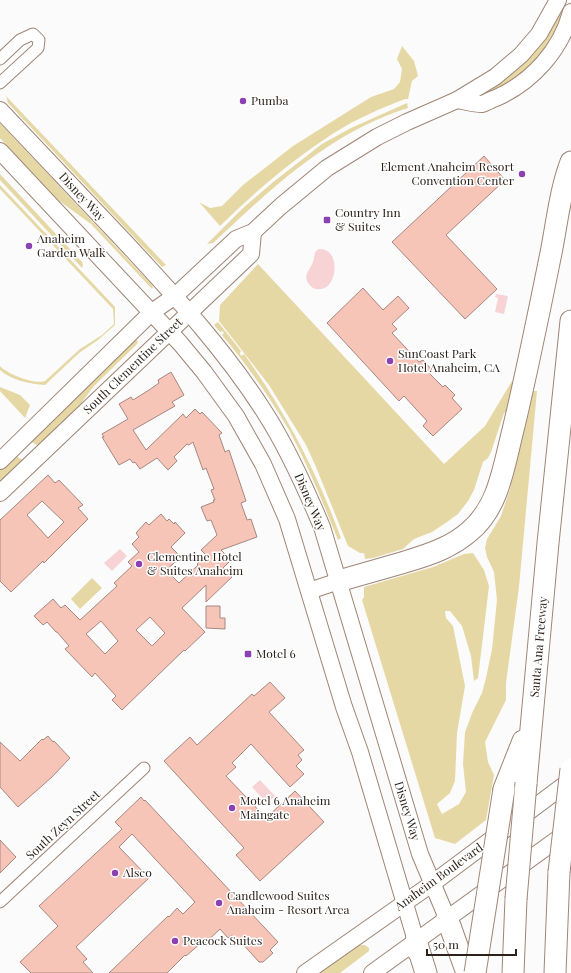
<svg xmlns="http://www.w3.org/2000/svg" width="571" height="973" font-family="'Playfair Display',serif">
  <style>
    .green { fill: #e6d8a5 }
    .water { fill: #f7d3d6 }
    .building { fill: #f7c4b8; stroke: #a68881; fill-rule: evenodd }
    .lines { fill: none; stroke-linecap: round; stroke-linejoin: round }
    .street-casing { stroke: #9f8576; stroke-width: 13 }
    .secondary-casing { stroke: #9f8576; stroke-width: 18 }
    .highway-casing { stroke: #9f8576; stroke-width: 23 }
    .street { stroke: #fff; stroke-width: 11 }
    .secondary { stroke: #fff; stroke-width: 16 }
    .highway { stroke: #fff; stroke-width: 21 }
    .highway-bridge-casing { stroke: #9f8576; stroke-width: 23; stroke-linecap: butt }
    .highway-bridge { stroke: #fff; stroke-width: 21 }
    .poi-dot { fill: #8c41b2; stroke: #fff; stroke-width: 1.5 }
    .labels { text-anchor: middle; stroke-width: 3; stroke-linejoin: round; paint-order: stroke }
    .poi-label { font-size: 12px; fill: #2c221b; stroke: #fff; text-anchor: start }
    .street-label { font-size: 12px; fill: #2c221b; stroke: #fff }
  </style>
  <rect width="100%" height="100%" fill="#fbfbfb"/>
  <g class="green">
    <path d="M566,0C564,9 562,19 558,27C545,58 518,83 485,92Z"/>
    <path d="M402,46L414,61L418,76L412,81L408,99H405C381,108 356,119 334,133C292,160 255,192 220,226L199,202L210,208L222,206L243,185L293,146L371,97L394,89L400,82L402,69L397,59Z"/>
    <polygon points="6,96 166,265 162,267 8,103"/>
    <path d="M407,103L408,108C329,133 272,188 213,243L207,244L243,208L272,183L322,144L351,128Z"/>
    <polygon points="0,123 151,284 153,287 152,289 91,224 58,200 0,138"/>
    <polygon points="0,174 82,262 83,265 82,268 0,180"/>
    <path d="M0,185L115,307V325L98,340L79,353L45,385C30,384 11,380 0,370V366C7,374 35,385 45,381L80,349L102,335L114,324L113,309L0,189Z"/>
    <polygon points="258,264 444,464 485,426 512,381 515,384 506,412 504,413 491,452 488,458 483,462 474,490 468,501 458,514 447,522 432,532 414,539 403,549 373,558 365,559 364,553 360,553 348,546 316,467 306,445 269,385 219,321 220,305"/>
    <path d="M218,322L241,351L240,353L241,356L244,354C285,411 317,472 341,538L338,540C323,503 308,465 289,430C270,397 247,365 222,335L224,333L222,331L220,332L214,325Z"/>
    <polygon points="134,339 138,341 137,344 94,386 70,418 42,444 37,445 30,441"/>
    <polygon points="0,387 20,395 30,405 25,418 0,391"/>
    <polygon points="530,391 537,391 519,587 506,683 506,700 485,742 488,762 494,775 486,820 455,844 435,838 362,600 364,597 364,587 433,567 464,554 473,553 484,570 489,586 478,678 474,681 471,656 462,626 450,611 445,611 446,618 453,626 465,686 457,733 455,781 450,793 437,804 442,814 459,804 466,792 463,764 465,732 473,711 482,693 486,678 492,649 497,600 494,572 487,557 485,548 487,539 501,516 510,489 521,441"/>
    <polygon points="16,455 19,458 23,460 0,482 0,470"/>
    <polygon points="92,578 102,588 80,609 71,599"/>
    <polygon points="361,945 365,945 369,948 369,951 340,973 319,973 355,947"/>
  </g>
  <g class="water">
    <path d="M319,249C342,247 338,293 317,289C314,289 311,287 309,284C302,276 310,270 313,262C315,257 313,252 319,249Z"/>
    <polygon points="496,294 508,296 504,314 495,312 498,298 495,297"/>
    <polygon points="120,549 127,556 112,571 104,563"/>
    <polygon points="260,780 275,796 267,803 252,787"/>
  </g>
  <g class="building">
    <polygon points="484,156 505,180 446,235 497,289 465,319 392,242"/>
    <polygon points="363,288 383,310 398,296 409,308 392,324 397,329 392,333 419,362 423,360 432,370 429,373 443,387 445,385 455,395 452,398 462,409 433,436 423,426 427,421 404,396 399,401 327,323"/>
    <path d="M171,372L184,395L172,402L175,406L133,430L146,450L183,414L186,418L195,409L200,414L202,412L222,433L219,435L225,452L229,450L246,501L241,503L247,520L251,519L257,537L221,550L231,560L223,568L232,577L206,602V585L182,608L205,632L185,651L184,650L122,710L112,700L116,696L95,673L92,677L65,649L69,646L57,632H56L47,622L43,625L34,616L53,599L61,608L65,605L80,620L117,586L114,583L132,566L128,562L139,552L132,544L139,537L136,533L146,522L149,525L161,514L167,521L169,519L174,524L175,522L185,533L171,547L181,557L166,570L179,583L198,565L197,564L206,555L201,550L217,535L211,520L207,521L201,507L214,502L213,500H215L211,490L214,489L206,468L203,470L193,442L189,445L187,444L174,457L177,461L168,470L157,458L140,469L135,462L133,463L130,459L119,465L102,437H104L102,434L128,419L119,404L131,397L133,400L149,390L159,383L158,380ZM150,617L165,633L152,646L136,630ZM101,621L118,641L105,654L86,634Z"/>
    <path d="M48,475L55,483L59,480L83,505L78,508L88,519L44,563L43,561L11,592L0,581V520ZM42,501L64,522L48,538L27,515Z"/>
    <polygon points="206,606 220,606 220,618 225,618 225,629 206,628"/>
    <polygon points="270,682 285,698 269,712 304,750 298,755 302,760 296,766 304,774 290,787 251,744 232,763 236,767 226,776 266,818 295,791 324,822 260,881 236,855 244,848 164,761 190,737 197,745 252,694 254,696"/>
    <polygon points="48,736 53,742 54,741 70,758 52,777 18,807 0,787 0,742 20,761 42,739 43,740"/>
    <polygon points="141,797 144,801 145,800 278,942 270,950 273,953 263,962 259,962 240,941 238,942 232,935 228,938 220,929 203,945 201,943 186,956 185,955 167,973 109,973 168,916 169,917 177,908 183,914 195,902 132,834 119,847 149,878 76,947 87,959 83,962 93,973 31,973 20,962 58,926 39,906 122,829 115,822"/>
    <polygon points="0,840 16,857 0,873"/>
  </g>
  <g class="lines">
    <g class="street-casing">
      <g id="street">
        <polyline points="0,59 20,40 33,34 39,40 38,48 0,83"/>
        <polyline points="0,902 144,768"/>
      </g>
    </g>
    <g class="secondary-casing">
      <g id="secondary">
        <path d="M457,100C464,101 474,104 482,104C486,103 492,99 496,98C532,82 561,50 571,12"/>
        <path d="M0,110C42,154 83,198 125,242C176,297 227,352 267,416C289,451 306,489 322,527L420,854L447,918L453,927"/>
        <polyline points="0,151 180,343 204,372 236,416 263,464 287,519 344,707 360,752 416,941 415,952"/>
        <polyline points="0,461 152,312 175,296 236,239 253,232 281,206 327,168 377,137 407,122 457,100 495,77 521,55 539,34 558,0"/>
        <polyline points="0,493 251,254 253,232"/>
        <polyline points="309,591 339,581"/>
        <polyline points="305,973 433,883 571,780"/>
        <polyline points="372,973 570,830"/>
      </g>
    </g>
    <g class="highway-casing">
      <g id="highway">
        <path d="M339,581C362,574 385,568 408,561C431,554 452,547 470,531C499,507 504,465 513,430C527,372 539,312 551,253C557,223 560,191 571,162"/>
        <polyline points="526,783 548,543 571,321"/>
        <polyline points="504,789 523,741"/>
        <polyline points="447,918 467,973"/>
        <polyline points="416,941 426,973"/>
        <polyline points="513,973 516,899"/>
        <polyline points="555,973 559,872"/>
      </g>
    </g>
    <use href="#street" class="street"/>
    <use href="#secondary" class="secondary"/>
    <use href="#highway" class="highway"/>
    <g class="highway-bridge-casing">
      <g id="highway-bridge">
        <polyline points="559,872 571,769"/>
        <polyline points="516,899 526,783"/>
        <polyline points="475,973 504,789"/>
      </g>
    </g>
    <use href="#highway-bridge" class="highway-bridge"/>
  </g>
  <g class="poi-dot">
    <circle cx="243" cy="101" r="4"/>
    <circle cx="522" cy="174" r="4"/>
    <rect x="323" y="216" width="8" height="8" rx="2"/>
    <circle cx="29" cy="246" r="4"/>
    <circle cx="390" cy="361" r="4"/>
    <circle cx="139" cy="564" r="4"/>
    <rect x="244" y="650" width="8" height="8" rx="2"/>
    <circle cx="232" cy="808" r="4"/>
    <circle cx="115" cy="873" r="4"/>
    <circle cx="219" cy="903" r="4"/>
    <circle cx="175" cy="941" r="4"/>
  </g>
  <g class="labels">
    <g class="poi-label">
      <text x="251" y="105">Pumba</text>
      <text x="514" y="171" text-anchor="end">Element Anaheim Resort<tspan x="514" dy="14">Convention Center</tspan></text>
      <text x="335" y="217">Country Inn<tspan x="335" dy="14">&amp; Suites</tspan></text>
      <text x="37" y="243">Anaheim<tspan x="37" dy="14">Garden Walk</tspan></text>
      <text x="398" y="358">SunCoast Park<tspan x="398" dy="14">Hotel Anaheim, CA</tspan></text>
      <text x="147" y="561">Clementine Hotel<tspan x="147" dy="14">&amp; Suites Anaheim</tspan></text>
      <text x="256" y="658">Motel 6</text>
      <text x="240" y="805">Motel 6 Anaheim<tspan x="240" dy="14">Maingate</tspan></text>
      <text x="123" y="877">Alsco</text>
      <text x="227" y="900">Candlewood Suites<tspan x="227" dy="14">Anaheim - Resort Area</tspan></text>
      <text x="183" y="945">Peacock Suites</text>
    </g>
    <g class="street-label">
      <text transform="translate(82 197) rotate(47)" y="4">Disney Way</text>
      <text transform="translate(133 366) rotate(-44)" y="4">South Clementine Street</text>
      <text transform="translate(310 502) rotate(67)" y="4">Disney Way</text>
      <text transform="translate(539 647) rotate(-85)" y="4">Santa Ana Freeway</text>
      <text transform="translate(407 811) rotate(73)" y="4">Disney Way</text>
      <text transform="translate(63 825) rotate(-43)" y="4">South Zeyn Street</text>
      <text transform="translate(439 877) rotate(-36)" y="4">Anaheim Boulevard</text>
    </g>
  </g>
  <path d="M427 949v6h89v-6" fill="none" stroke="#2c221b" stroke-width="2"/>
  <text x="433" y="949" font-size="12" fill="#2c221b" stroke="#ffffff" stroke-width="3" paint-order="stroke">50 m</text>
</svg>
